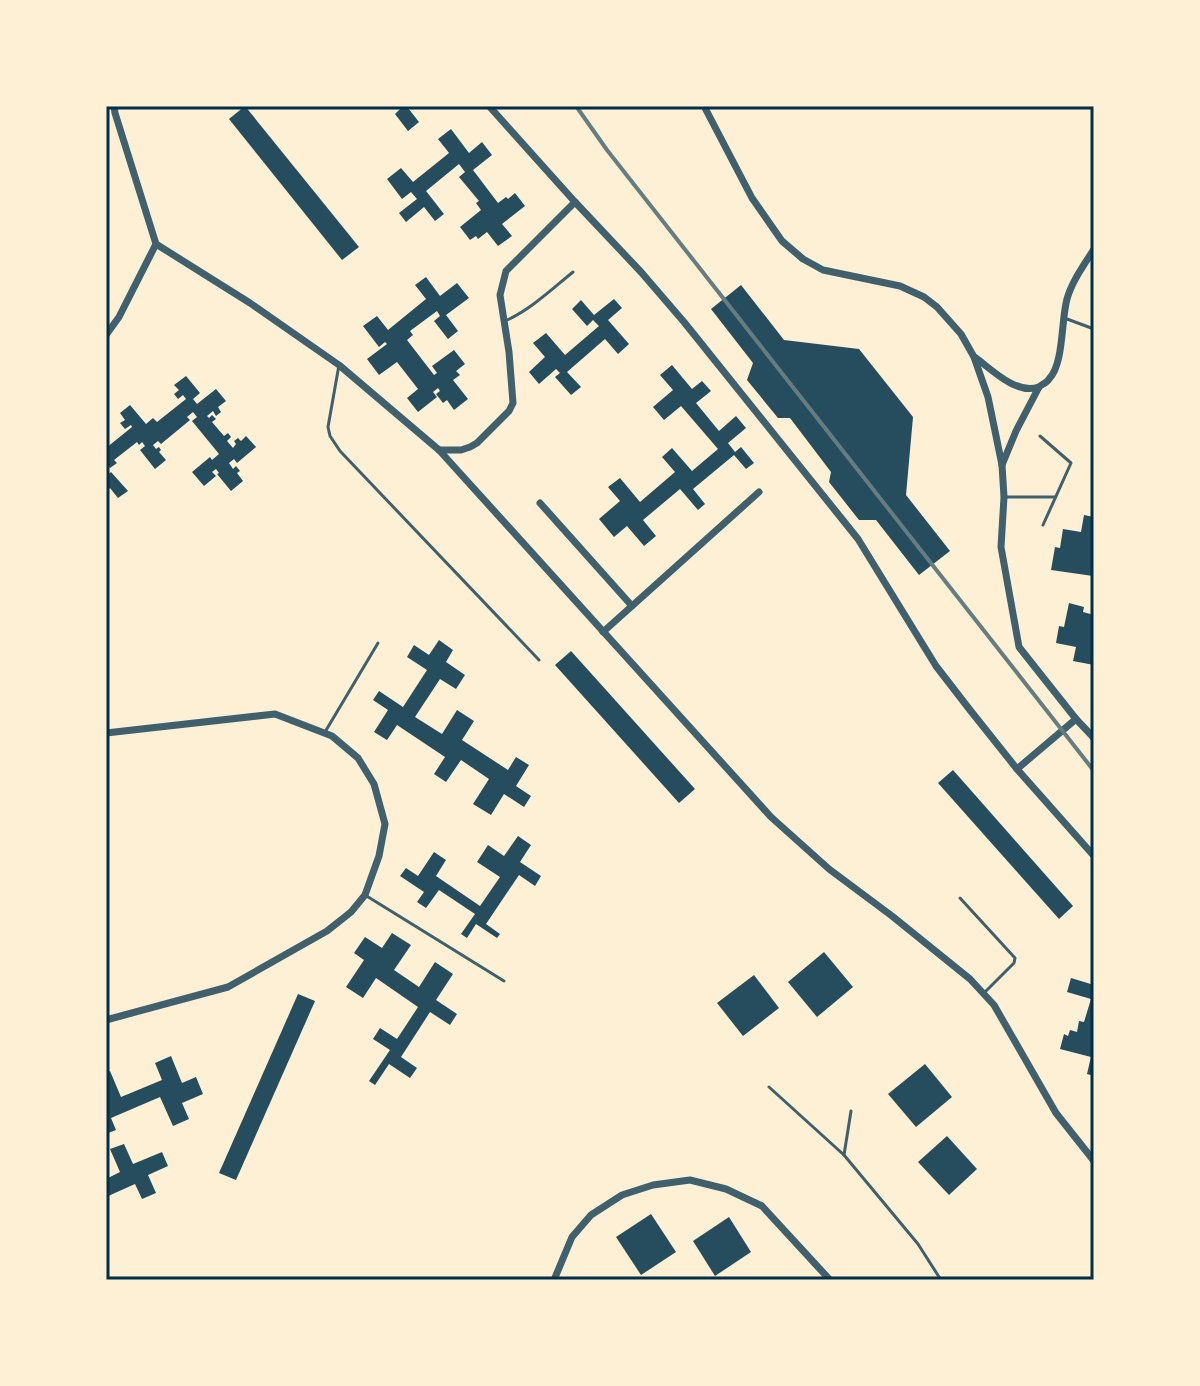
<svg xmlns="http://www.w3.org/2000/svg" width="1200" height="1386" font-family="'Exo 2',sans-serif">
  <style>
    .building { fill: #264d5e }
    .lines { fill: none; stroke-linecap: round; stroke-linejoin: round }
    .service { stroke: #3f606c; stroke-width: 3 }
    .minor { stroke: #3f606c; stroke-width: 7 }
    .rail { stroke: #657d81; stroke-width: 4 }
    .neatline { fill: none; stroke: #003049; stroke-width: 3 }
  </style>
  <rect width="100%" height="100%" fill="#fdf0d5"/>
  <g class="building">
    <polygon points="245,106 359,247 342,260 229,119"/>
    <polygon points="399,106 411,106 408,108 419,122 408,131 395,114 401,108"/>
    <polygon points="451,129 469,153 482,142 492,155 473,170 498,203 506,197 508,199 515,193 525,206 502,224 512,236 498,246 487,232 478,239 476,236 470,240 460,227 481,210 476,203 479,201 459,177 465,172 459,164 426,191 444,214 435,221 424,207 406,222 399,213 417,199 411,192 402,199 387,179 401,168 413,182 449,153 438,139"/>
    <polygon points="426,277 440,296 457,283 469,298 446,315 458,331 448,339 434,321 440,316 437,311 410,331 413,335 407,340 434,375 437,373 432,366 454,350 465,364 456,371 460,375 453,380 468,399 454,410 447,400 443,403 436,394 440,391 438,388 433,392 437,397 418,412 407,398 418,389 397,362 379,375 367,359 387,344 385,342 379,347 363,326 377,316 388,330 426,299 415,285"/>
    <polygon points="741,285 784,340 859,349 913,417 906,495 950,551 919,575 876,520 859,520 829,482 831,472 790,418 778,418 747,380 753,363 711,309"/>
    <polygon points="614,299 622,308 608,320 629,344 618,354 605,339 567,372 581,387 571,395 555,377 560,373 556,369 539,384 529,372 545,357 533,343 546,333 565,355 599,326 593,320 587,326 572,309 581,300 594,315"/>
    <polygon points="672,365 692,389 702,381 711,391 696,403 719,431 736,416 746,428 728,443 735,452 741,447 754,463 746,469 734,455 693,489 705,504 698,510 680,489 643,520 656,536 644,546 627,526 614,537 599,519 620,501 608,487 620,478 640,502 675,472 662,457 672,448 692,471 718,449 681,406 664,420 653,407 673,390 660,375"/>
    <polygon points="186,376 200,393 193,399 197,404 216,389 226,401 218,407 221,412 216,416 213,411 207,416 209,418 212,415 216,419 212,422 224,436 228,433 231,437 227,441 233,448 236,444 234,441 238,438 241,441 246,436 256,447 237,463 234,459 229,463 233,469 236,466 240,471 237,473 243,481 231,491 217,474 219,473 216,469 212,472 216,476 204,486 192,472 210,457 212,460 219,454 192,421 197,417 193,412 187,417 190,420 161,444 158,441 153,445 156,449 159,447 161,450 159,452 166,460 155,469 140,450 145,446 142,442 139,445 137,442 114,460 117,463 110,468 108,465 106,467 106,448 132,427 131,425 125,429 120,423 125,420 120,413 130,405 146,424 153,418 157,422 186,399 183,395 178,399 174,394 179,390 174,385"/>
    <polygon points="111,472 128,491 118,498 110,488 106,491 106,476"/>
    <polygon points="1084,515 1094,517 1093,576 1051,570 1055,547 1060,548 1063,529 1081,532"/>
    <polygon points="1069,603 1084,607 1083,612 1094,615 1094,665 1073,661 1076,647 1056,643 1059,626 1064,627"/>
    <polygon points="439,640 453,650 446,662 465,675 456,689 440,679 415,717 442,734 457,710 474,721 462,740 508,770 516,757 529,765 516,786 531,796 524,807 504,794 491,815 473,804 489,779 461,760 446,782 434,774 445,757 397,725 387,740 374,732 388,710 373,700 379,691 403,707 427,670 407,657 414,645 429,655"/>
    <polygon points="571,651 695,789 679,803 555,665"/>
    <polygon points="953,770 1073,906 1059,919 938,783"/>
    <polygon points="518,836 531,845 520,862 541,876 535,886 519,875 486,924 500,934 497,938 476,924 467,938 461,934 475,914 439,890 426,908 417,902 424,892 400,876 406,868 418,876 434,852 446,860 436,876 480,906 500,877 477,862 488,845 504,856"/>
    <polygon points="392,933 411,945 394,970 419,987 435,962 453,974 436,1000 457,1014 450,1025 430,1012 401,1057 417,1068 410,1078 389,1064 375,1085 369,1081 390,1050 373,1039 380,1028 397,1039 418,1007 376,978 363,998 346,987 364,960 354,953 365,937 382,948"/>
    <polygon points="824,952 853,987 817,1017 788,982"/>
    <polygon points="754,975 779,1008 743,1036 717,1003"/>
    <polygon points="1071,978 1094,985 1094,1030 1092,1038 1094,1039 1094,1076 1087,1074 1091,1057 1060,1049 1064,1034 1068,1036 1070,1030 1077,1032 1079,1021 1084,1022 1091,999 1067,992"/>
    <polygon points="298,994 315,1001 236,1180 219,1173"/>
    <polygon points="171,1056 182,1083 196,1077 203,1094 182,1103 189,1119 173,1126 160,1097 111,1118 116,1130 108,1133 106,1128 106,1073 110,1071 121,1097 162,1080 155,1063"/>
    <polygon points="925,1064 952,1097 916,1127 888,1094"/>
    <polygon points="947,1136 977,1169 949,1195 918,1162"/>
    <polygon points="124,1144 133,1164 162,1152 168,1166 148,1175 156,1193 142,1199 135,1184 106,1197 106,1179 120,1172 110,1149"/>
    <polygon points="651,1214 676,1252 641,1275 616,1237"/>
    <polygon points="729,1217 751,1252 715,1276 693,1241"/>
  </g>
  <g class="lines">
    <g class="service">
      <polyline points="1067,319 1094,329"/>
      <path d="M505,321C530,310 552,289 573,272"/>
      <polyline points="339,365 328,427 330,436 340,451 539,660"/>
      <polyline points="1040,436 1071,463 1043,525"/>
      <polyline points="1004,497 1055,497"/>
      <polyline points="325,732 378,643"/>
      <polyline points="365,895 504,981"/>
      <polyline points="960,898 1015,958 1014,963 984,993"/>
      <polyline points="769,1087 844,1155 918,1244 941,1280"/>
      <polyline points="844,1155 851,1111"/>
    </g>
    <g class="minor">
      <polyline points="114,106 115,113 156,244 250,303 339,365 439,450 771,817 829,869 892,916 970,979 994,1005 1056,1113 1094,1161"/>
      <polyline points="489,106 575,202 641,272 684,322 858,539 936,666 970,710 1017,769 1094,856"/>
      <polyline points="704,106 752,198 782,241 803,259 823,270 900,286 924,297 937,307 961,334 974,357 988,397 1002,465 1004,497 1001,547 1019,647 1076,719 1094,738"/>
      <polyline points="106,335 119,317 156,244"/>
      <path d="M976,358C993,371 1017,395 1039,387L1016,431L1002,465"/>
      <path d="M1039,387C1042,384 1047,383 1049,379C1064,364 1061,320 1067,299C1072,281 1084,265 1094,249"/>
      <polyline points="439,450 461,450 470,447 477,443 509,411 513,403 509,352 500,295 506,271 575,202"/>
      <polyline points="540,503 632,606"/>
      <polyline points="603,632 759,492"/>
      <polyline points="106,733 275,714 332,736 358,758 374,784 385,824 379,856 365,895 351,912 327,931 228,987 106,1020"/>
      <polyline points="1017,769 1076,719"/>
      <polyline points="554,1280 572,1237 591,1215 622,1195 653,1185 690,1180 726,1189 762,1206 830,1280"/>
    </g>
    <polyline class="rail" points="576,106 607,150 1094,771"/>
  </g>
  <rect width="1200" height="1386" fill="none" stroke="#fdf0d5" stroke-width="216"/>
  <rect x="108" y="108" width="984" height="1170" class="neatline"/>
</svg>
